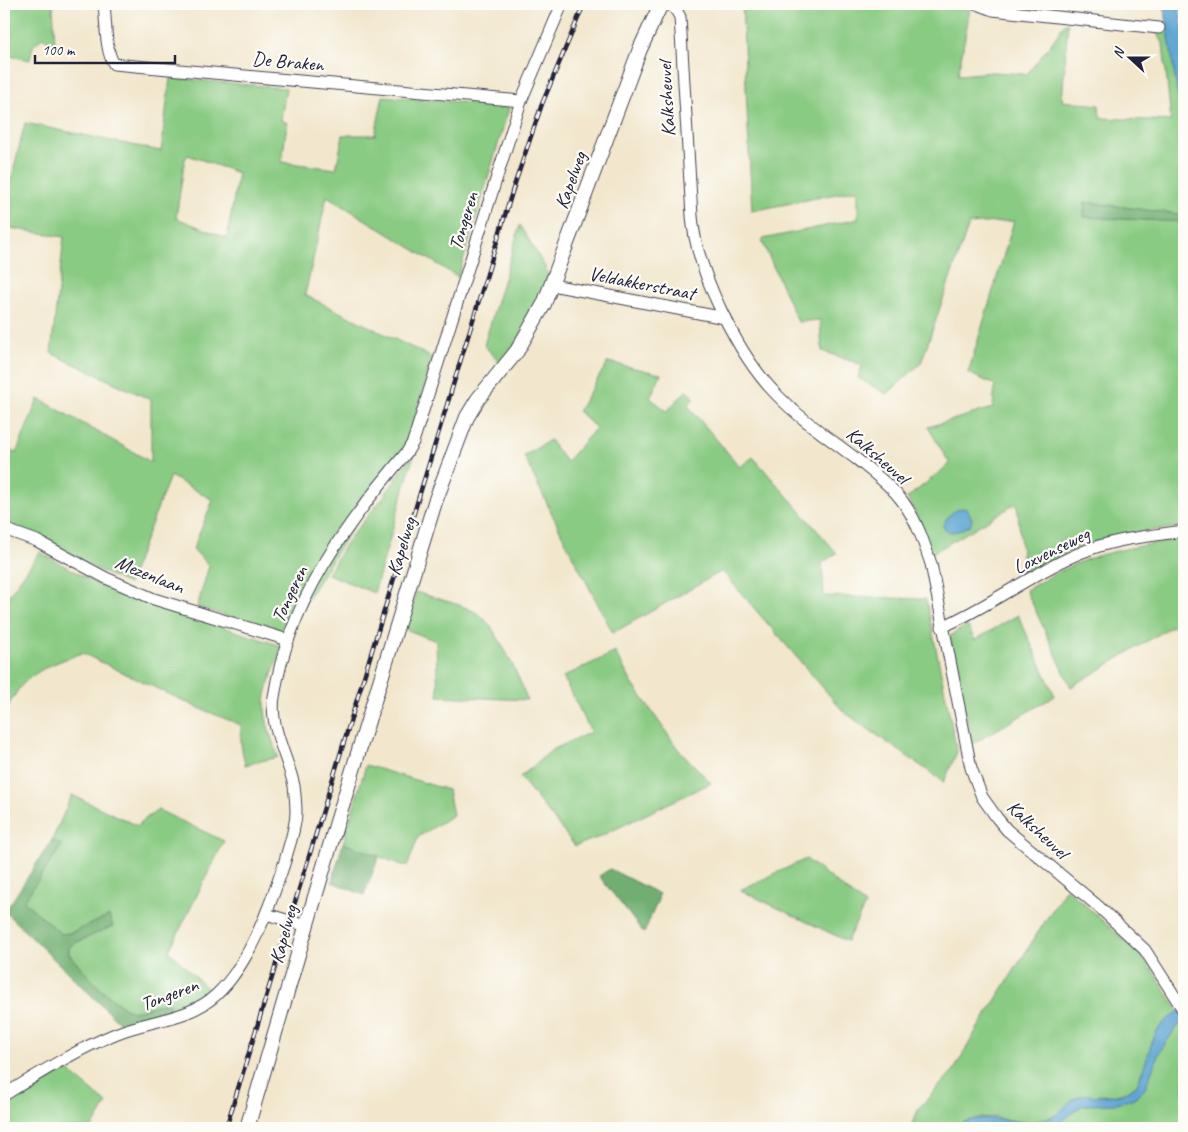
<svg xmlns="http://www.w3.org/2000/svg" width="1188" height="1132" font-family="Caveat,sans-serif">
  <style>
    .green { fill: #8acb83; stroke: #56765f; fill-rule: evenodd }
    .forest { fill: #6faf71; stroke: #486856 }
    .water { fill: #5aa3d1; stroke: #3e6286 }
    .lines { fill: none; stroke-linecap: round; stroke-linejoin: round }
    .minor-casing { stroke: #414051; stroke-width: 13 }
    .major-casing { stroke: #414051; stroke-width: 16 }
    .minor { stroke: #fff; stroke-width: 11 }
    .major { stroke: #fff; stroke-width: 14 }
    .rail-casing { stroke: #22223b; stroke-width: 4.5 }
    .rail { stroke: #fdfcf7; stroke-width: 2.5; stroke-dasharray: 8; stroke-linecap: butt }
    .labels { text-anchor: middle; stroke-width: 4.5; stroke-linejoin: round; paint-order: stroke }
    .street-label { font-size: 20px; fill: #22223b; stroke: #fdfcf7 }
  </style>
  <rect width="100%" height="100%" fill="#fdfcf7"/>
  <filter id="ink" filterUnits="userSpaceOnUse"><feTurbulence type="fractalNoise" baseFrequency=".02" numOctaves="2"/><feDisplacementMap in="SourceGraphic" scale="10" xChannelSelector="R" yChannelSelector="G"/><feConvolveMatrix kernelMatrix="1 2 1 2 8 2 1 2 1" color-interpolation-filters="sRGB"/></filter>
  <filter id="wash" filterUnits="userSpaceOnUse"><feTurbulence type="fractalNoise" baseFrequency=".0096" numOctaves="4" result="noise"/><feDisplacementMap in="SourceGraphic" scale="20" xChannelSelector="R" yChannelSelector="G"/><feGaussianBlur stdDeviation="1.12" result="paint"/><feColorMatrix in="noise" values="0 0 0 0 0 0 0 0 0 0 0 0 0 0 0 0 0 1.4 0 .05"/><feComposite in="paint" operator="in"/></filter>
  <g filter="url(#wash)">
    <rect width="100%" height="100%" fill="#f2e7cd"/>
    <g class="green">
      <polygon points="4,4 53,4 55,46 43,37 33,46 30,60 5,55 8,47 4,44"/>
      <path d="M742,4H820L970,9L958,75L993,72L1027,74L1054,40L1065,23H1068L1062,101L1099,105L1100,118L1171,121L1163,43L1159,36L1152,29L1169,31L1184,138V215L1085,202L1084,217L1184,222V526C1152,531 1113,535 1082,546C1062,554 1043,566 1024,576L1017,503L931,554L914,510L907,498L950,464L928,427L993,408L995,385L968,373L1014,221L969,224L921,363L887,394L858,378L862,365L822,351L820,320L798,322L762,241L763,239L858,219V192L856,190L752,211Z"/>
      <path d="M170,78L286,88L281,120L287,123L282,162L336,169L343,135H375L383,96L505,106L509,108L458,277L327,196L305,295L433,358L406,448L387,472L286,633H280L197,607L209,566L193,549L213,500L170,476L128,584L4,524V446L16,454L38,399L43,401L151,462V400L51,353L64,237L4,227V209L25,123L161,151ZM188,155L238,173L227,238L176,218L185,159Z"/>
      <polygon points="520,225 549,274 536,308 502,365 484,345"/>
      <polygon points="608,362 661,374 650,398 667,411 686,391 694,397 688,406 740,467 753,457 837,553 822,563 824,596 926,599 957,752 944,782 844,712 722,571 613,633 569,549 524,456 550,440 566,462 596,428 578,411"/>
      <polygon points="415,451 374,593 328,574 348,540 382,499"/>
      <path d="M1184,538V619L1071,687L1026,590C1045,579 1065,568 1085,560C1117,549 1151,544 1184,538Z"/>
      <path d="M40,552L90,580L115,591L163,608L282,646C277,665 266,684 265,703C264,721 273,741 278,757L245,765L241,744V725L194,706L82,653C60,661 38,668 22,685C15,693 10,703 4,712V602Z"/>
      <path d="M416,592C433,598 468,605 481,616C496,627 522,682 527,700L438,696L436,641L405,629Z"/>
      <polygon points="1018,615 1055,696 972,744 950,636 967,625 975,640"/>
      <polygon points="615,652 632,683 678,749 711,783 597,838 575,846 520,777 552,750 591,732 563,677"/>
      <polygon points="366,765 448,790 453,815 418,837 408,865 402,865 343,843"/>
      <path d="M72,795L138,826C142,819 151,816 158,810L224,841L169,951L212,993L189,1006L172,1011L167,1002L133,1012C106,1000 88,975 69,954V947L75,943L113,926L109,917L70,933L61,934L23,901L61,846L52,840Z"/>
      <polygon points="806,859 865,905 847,941 740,890"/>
      <polygon points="1066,888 1139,953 1153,971 1179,1012 1159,1028 1137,1084 1128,1091 1112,1095 1079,1096 1071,1102 1057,1115 1039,1121 1021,1122 990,1117 980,1118 963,1122 955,1128 910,1128 919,1108 954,1070 976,1031"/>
      <polygon points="1184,1024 1184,1128 1048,1128 1054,1126 1083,1105 1113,1104 1132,1099 1141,1093 1145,1088 1158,1053 1174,1031 1179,1025"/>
      <polygon points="66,1069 107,1103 92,1128 4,1128 4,1105"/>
    </g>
    <g class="forest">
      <polygon points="1085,202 1184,215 1184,222 1084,217"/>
      <path d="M52,840L62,845L24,901L61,934L70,933L109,916L113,926L75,943L69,947V954C88,975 106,1000 133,1012L167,1002L172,1011L122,1025L5,912Z"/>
      <polygon points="343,843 379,856 364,895 332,882"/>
      <polygon points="610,869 659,894 658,900 644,933 599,876"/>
    </g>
    <g class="water">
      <polygon points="1164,4 1179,4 1184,38 1184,138"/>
      <path d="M962,508L967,509L972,518L971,524C963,529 955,535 945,530L943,526C947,516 952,511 962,508Z"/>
      <path d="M1184,1008V1024L1179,1025L1174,1031L1159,1053L1145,1088L1141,1093L1132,1099L1113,1104L1083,1105L1076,1109L1062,1122L1048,1128H1002L989,1126L955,1128C982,1108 1011,1127 1041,1121C1063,1116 1063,1103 1079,1097C1085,1094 1091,1095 1098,1096C1107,1096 1119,1095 1128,1091C1131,1089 1135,1087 1137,1084C1148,1066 1147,1044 1160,1027C1166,1019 1176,1014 1184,1008Z"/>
    </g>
  </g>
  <g filter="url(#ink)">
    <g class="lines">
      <g class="minor-casing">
        <g id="minor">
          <path d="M104,4C106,20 105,51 114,64L521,101"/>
          <path d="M669,4L676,10L680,17L692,216C696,270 738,356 777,395C801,420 832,440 859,461C875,474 891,486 903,502C917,521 924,543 931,564L971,768L982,797L997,818L1007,830L1099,907L1145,950L1184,1011"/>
          <polyline points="977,4 993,10 1159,28"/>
          <polyline points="552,285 725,318"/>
          <polyline points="4,529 37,541 106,578 154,599 288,640"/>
          <path d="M942,627C990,606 1032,573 1080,553C1113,539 1149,536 1184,531"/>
          <polyline points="266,914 307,926"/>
          <path d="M4,1095C40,1073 76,1050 115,1034C148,1020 189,1020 216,995C250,964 271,903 285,861C289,845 296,828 296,812C296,804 295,794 294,786C288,757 269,727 274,697C289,600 346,524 407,452L413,442L521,101L562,4"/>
        </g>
      </g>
      <g class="major-casing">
        <polyline id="major" points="247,1128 337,822 435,502 467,417 478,399 517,351 544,304 640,49 661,4"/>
      </g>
      <use href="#minor" class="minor"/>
      <use href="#major" class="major"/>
      <g class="rail-casing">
        <polyline id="rail" points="226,1128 513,189 542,104 584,4"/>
      </g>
      <use href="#rail" class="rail"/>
    </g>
  </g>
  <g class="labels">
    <g class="street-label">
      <text transform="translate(288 61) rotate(5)" y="7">De Braken</text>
      <text transform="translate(666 99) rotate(-93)" y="7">Kalksheuvel</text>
      <text transform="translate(570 180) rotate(-70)" y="7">Kapelweg</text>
      <text transform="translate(463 221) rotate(-73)" y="7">Tongeren</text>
      <text transform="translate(642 283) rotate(11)" y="7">Veldakkerstraat</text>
      <text transform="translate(878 455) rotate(41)" y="7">Kalksheuvel</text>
      <text transform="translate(401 546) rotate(-73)" y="7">Kapelweg</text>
      <text transform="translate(1051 550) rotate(-26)" y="7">Loxvenseweg</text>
      <text transform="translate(150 574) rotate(22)" y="7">Mezenlaan</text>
      <text transform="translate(289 594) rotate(-65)" y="7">Tongeren</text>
      <text transform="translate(1038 829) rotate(43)" y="7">Kalksheuvel</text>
      <text transform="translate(283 934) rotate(-75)" y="7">Kapelweg</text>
      <text transform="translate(169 994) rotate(-21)" y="7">Tongeren</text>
    </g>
  </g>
  <rect width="1188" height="1132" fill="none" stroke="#fdfcf7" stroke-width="20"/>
  <g transform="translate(1130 58) rotate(291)" stroke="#fdfcf7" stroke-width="4" paint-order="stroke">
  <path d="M0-4L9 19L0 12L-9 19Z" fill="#22223b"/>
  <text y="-8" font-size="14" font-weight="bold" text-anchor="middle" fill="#22223b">N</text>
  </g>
  <path d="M35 55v8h140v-8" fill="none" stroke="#22223b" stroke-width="2.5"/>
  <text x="42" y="55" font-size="15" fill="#22223b" stroke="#fdfcf7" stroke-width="4" paint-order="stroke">100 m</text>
</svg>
